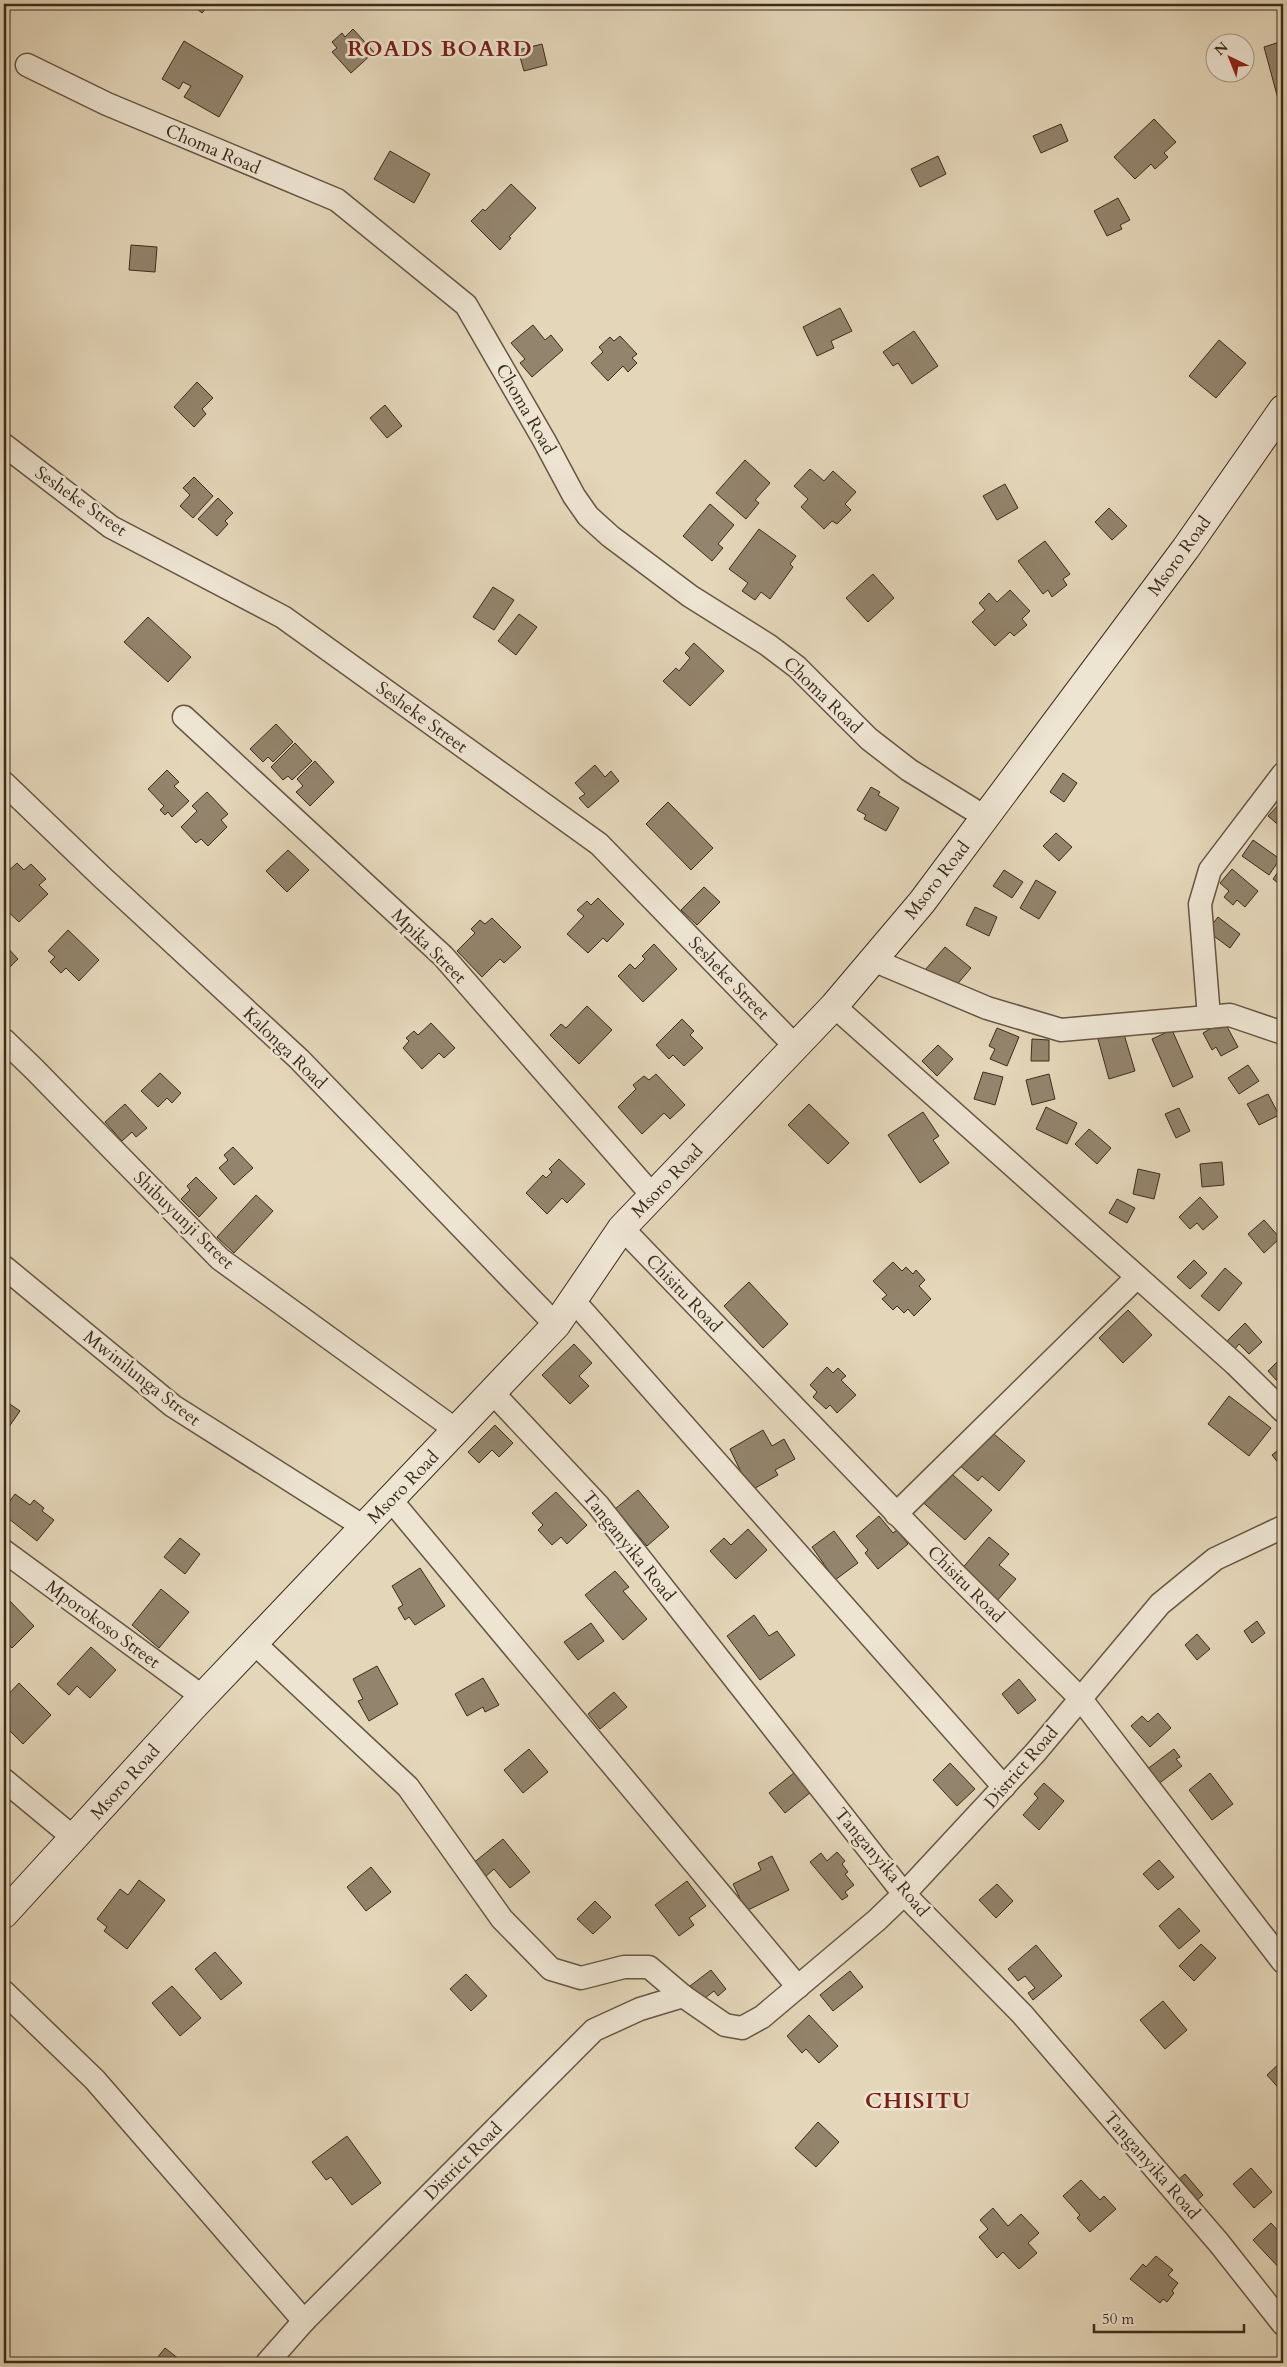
<svg xmlns="http://www.w3.org/2000/svg" width="1287" height="2367" font-family="Cardo,serif">
  <style>
    .building { fill: #93846d; stroke: #3c2c1b }
    .lines { fill: none; stroke-linecap: round; stroke-linejoin: round }
    .street-casing { stroke: #665642; stroke-width: 25 }
    .secondary-casing { stroke: #3c2c1b; stroke-width: 30 }
    .street { stroke: #ede4d2; stroke-width: 22 }
    .secondary { stroke: #ede4d2; stroke-width: 28 }
    .labels { text-anchor: middle; stroke-width: 5; stroke-linejoin: round; paint-order: stroke }
    .street-label { font-size: 18px; fill: #3c2c1b; stroke: #ede4d2 }
    .district-label { font-size: 22px; font-weight: bold; letter-spacing: 1px; fill: #7a1f14; stroke: #ede4d2 }
  </style>
  <rect width="100%" height="100%" fill="#e4d6b9"/>
  <filter id="stains"><feTurbulence type="fractalNoise" baseFrequency=".004" numOctaves="4"/><feColorMatrix values="0 0 0 0 .2 0 0 0 0 .09 0 0 0 0 .02 0 0 0 .5 -.17"/></filter>
  <radialGradient id="worn" r=".72"><stop offset=".6" stop-color="#630" stop-opacity="0"/><stop offset="1" stop-color="#630" stop-opacity=".3"/></radialGradient>
  <g class="building">
    <polygon points="191,4 210,4 202,13"/>
    <polygon points="353,29 374,52 351,73 332,52 337,48 332,42 342,33 345,37"/>
    <polygon points="184,41 243,76 219,117 184,97 191,86 183,82 179,89 162,79"/>
    <polygon points="1283,41 1283,109 1281,110 1264,47"/>
    <polygon points="542,44 547,65 524,71 518,50"/>
    <polygon points="1154,119 1176,142 1164,153 1168,157 1155,169 1151,164 1135,179 1114,157"/>
    <polygon points="1061,124 1068,141 1041,153 1033,136"/>
    <polygon points="390,151 430,174 414,203 374,179"/>
    <polygon points="938,156 946,174 920,187 911,169"/>
    <polygon points="511,184 536,208 509,237 511,238 500,250 471,221 483,209 485,211"/>
    <polygon points="1118,198 1130,220 1120,225 1122,229 1107,236 1094,211"/>
    <polygon points="131,245 157,247 155,272 129,270"/>
    <polygon points="840,308 852,331 831,341 834,348 817,356 803,327"/>
    <polygon points="533,325 545,340 551,335 563,350 532,377 520,363 525,359 511,343"/>
    <polygon points="914,331 938,366 912,384 898,363 893,366 883,352"/>
    <polygon points="620,336 637,354 632,358 637,363 628,372 623,366 608,381 591,363 603,352 599,347 610,337 614,341"/>
    <polygon points="1219,340 1246,363 1216,398 1189,376"/>
    <polygon points="197,382 213,398 202,409 206,414 194,427 174,407"/>
    <polygon points="385,405 402,426 387,438 370,418"/>
    <polygon points="745,460 770,483 755,500 759,503 746,519 716,493"/>
    <polygon points="810,469 824,481 833,471 856,492 845,504 851,510 837,524 832,521 824,529 801,507 808,499 794,486"/>
    <polygon points="194,477 213,496 193,518 180,506 190,495 183,488"/>
    <polygon points="1005,484 1018,508 997,520 983,496"/>
    <polygon points="218,498 233,513 225,521 228,524 217,536 198,519"/>
    <polygon points="710,504 734,525 718,544 723,548 712,561 683,536"/>
    <polygon points="1109,508 1127,526 1112,540 1095,522"/>
    <polygon points="759,529 796,556 790,564 793,567 770,599 761,592 755,600 742,591 748,583 729,569"/>
    <polygon points="1045,541 1070,574 1063,579 1067,585 1052,597 1048,590 1043,594 1018,561"/>
    <polygon points="873,574 894,598 868,622 846,598"/>
    <polygon points="493,587 514,600 494,630 473,617"/>
    <polygon points="1010,590 1030,611 1022,619 1027,625 1014,636 1010,632 995,646 972,622 985,610 979,603 989,593 997,602"/>
    <polygon points="519,614 537,627 516,655 498,641"/>
    <polygon points="148,617 191,657 168,682 124,642"/>
    <polygon points="694,643 724,671 690,706 663,681 676,668 679,671 690,658 685,653"/>
    <polygon points="276,724 293,742 273,762 268,757 263,762 250,749"/>
    <polygon points="295,743 312,761 292,780 288,776 283,780 271,767"/>
    <polygon points="315,761 334,782 310,806 296,792 303,786 297,779"/>
    <polygon points="595,765 605,777 611,771 619,781 588,808 579,798 585,794 575,783"/>
    <polygon points="167,770 179,782 174,786 189,801 172,817 168,812 165,815 160,810 164,806 148,789"/>
    <polygon points="1063,773 1077,783 1064,802 1050,792"/>
    <polygon points="871,787 880,792 878,795 899,808 886,831 864,819 866,815 857,810"/>
    <polygon points="207,792 228,814 221,820 227,827 208,846 201,839 196,843 181,827 197,811 192,806"/>
    <polygon points="1283,800 1283,829 1268,816"/>
    <polygon points="668,802 713,848 691,870 646,824"/>
    <polygon points="1056,833 1072,847 1059,861 1043,846"/>
    <polygon points="1253,840 1280,859 1269,875 1242,856"/>
    <polygon points="288,850 309,870 287,892 266,871"/>
    <polygon points="17,863 24,870 31,864 46,879 39,885 48,894 19,922 4,908 4,875"/>
    <polygon points="1283,865 1283,887 1273,879"/>
    <polygon points="1232,869 1258,891 1245,907 1237,900 1233,905 1224,897 1229,891 1220,883"/>
    <polygon points="1004,870 1023,882 1012,898 993,886"/>
    <polygon points="1036,880 1056,892 1039,919 1020,908"/>
    <polygon points="704,887 720,902 697,925 681,910"/>
    <polygon points="598,898 624,924 607,942 603,938 588,953 567,934 584,916 577,910 587,901 591,905"/>
    <polygon points="975,907 997,917 989,936 966,925"/>
    <polygon points="1218,917 1240,934 1230,948 1207,931"/>
    <polygon points="492,918 521,947 504,963 500,959 482,977 457,951 475,933 471,929 480,920 485,924"/>
    <polygon points="68,930 99,960 79,981 66,968 61,973 50,962 55,957 48,951"/>
    <polygon points="4,944 18,959 4,973"/>
    <polygon points="654,944 677,969 643,1002 618,976 630,964 635,969 645,959 642,956"/>
    <polygon points="945,947 971,968 954,988 925,970"/>
    <polygon points="587,1006 612,1030 579,1064 550,1035 561,1024 566,1028"/>
    <polygon points="682,1019 694,1031 690,1035 703,1048 684,1066 673,1055 669,1059 656,1045"/>
    <polygon points="1224,1021 1238,1047 1221,1056 1216,1047 1212,1050 1203,1033"/>
    <polygon points="431,1023 455,1048 444,1058 439,1053 422,1069 403,1048 409,1041 406,1038 414,1031 418,1035"/>
    <polygon points="997,1028 1019,1037 1007,1066 990,1059 995,1049 989,1046"/>
    <polygon points="1172,1030 1193,1077 1173,1087 1152,1039"/>
    <polygon points="1123,1031 1135,1071 1109,1079 1098,1039"/>
    <polygon points="1032,1039 1049,1040 1049,1061 1031,1061"/>
    <polygon points="938,1045 953,1059 937,1076 922,1061"/>
    <polygon points="1248,1065 1259,1081 1239,1094 1228,1078"/>
    <polygon points="983,1072 1003,1077 995,1105 974,1099"/>
    <polygon points="160,1073 181,1093 172,1103 167,1098 158,1107 141,1091"/>
    <polygon points="656,1074 685,1105 670,1119 664,1113 642,1134 618,1107 636,1089 633,1085 644,1076 649,1080"/>
    <polygon points="1049,1074 1055,1099 1032,1105 1026,1080"/>
    <polygon points="1268,1094 1279,1115 1259,1125 1247,1104"/>
    <polygon points="125,1104 147,1128 136,1137 132,1132 122,1141 105,1122"/>
    <polygon points="809,1104 849,1143 828,1164 788,1125"/>
    <polygon points="1046,1107 1077,1123 1067,1144 1036,1129"/>
    <polygon points="1179,1108 1190,1131 1176,1138 1165,1114"/>
    <polygon points="923,1112 939,1136 933,1140 949,1163 920,1183 888,1135"/>
    <polygon points="1089,1129 1111,1148 1097,1164 1075,1144"/>
    <polygon points="233,1147 253,1168 234,1185 219,1168 228,1160 224,1155"/>
    <polygon points="559,1159 585,1184 567,1203 562,1198 547,1214 526,1193 543,1175 546,1178 552,1172 549,1169"/>
    <polygon points="1222,1162 1224,1185 1202,1187 1200,1164"/>
    <polygon points="1138,1169 1160,1174 1154,1199 1133,1194"/>
    <polygon points="196,1177 217,1198 199,1217 181,1199 190,1190 187,1186"/>
    <polygon points="256,1195 273,1211 234,1253 217,1237"/>
    <polygon points="1200,1197 1218,1217 1203,1230 1197,1223 1190,1229 1179,1217"/>
    <polygon points="1117,1199 1135,1208 1127,1223 1109,1213"/>
    <polygon points="1264,1220 1280,1238 1264,1253 1248,1234"/>
    <polygon points="1194,1260 1207,1273 1190,1289 1177,1277"/>
    <polygon points="893,1262 902,1271 906,1267 913,1274 916,1270 925,1280 919,1286 931,1299 914,1316 908,1309 904,1313 897,1306 893,1310 882,1299 887,1295 873,1281"/>
    <polygon points="1225,1268 1242,1283 1219,1311 1201,1296"/>
    <polygon points="749,1282 788,1324 763,1348 724,1306"/>
    <polygon points="1128,1310 1152,1335 1123,1363 1099,1338"/>
    <polygon points="1245,1323 1262,1342 1249,1354 1239,1344 1235,1349 1227,1341"/>
    <polygon points="574,1344 592,1363 579,1376 589,1386 570,1404 542,1375"/>
    <polygon points="1283,1356 1283,1377 1278,1382 1268,1371"/>
    <polygon points="827,1367 833,1373 838,1368 846,1376 841,1380 856,1395 837,1413 830,1405 826,1409 813,1397 817,1392 810,1385"/>
    <polygon points="1229,1396 1271,1428 1249,1456 1208,1424"/>
    <polygon points="4,1400 20,1411 4,1434"/>
    <polygon points="495,1425 513,1443 499,1457 492,1450 479,1463 468,1452"/>
    <polygon points="763,1430 772,1446 784,1439 795,1459 775,1470 778,1475 750,1491 730,1449"/>
    <polygon points="994,1434 1025,1461 999,1491 982,1476 978,1481 959,1465 982,1437 987,1441"/>
    <polygon points="1283,1446 1283,1469 1272,1455"/>
    <polygon points="944,1467 992,1510 965,1540 917,1497"/>
    <polygon points="638,1490 669,1527 647,1546 615,1509"/>
    <polygon points="556,1492 587,1525 567,1544 561,1537 552,1545 538,1530 543,1525 532,1513"/>
    <polygon points="15,1494 30,1505 34,1500 44,1508 42,1511 54,1520 37,1541 4,1515 4,1509"/>
    <polygon points="879,1516 893,1533 897,1530 908,1544 878,1569 865,1553 868,1550 856,1536"/>
    <polygon points="748,1529 767,1550 736,1579 710,1551 724,1538 731,1545"/>
    <polygon points="834,1531 858,1563 835,1580 812,1547"/>
    <polygon points="989,1537 1009,1554 999,1565 1016,1579 996,1602 960,1571"/>
    <polygon points="180,1538 200,1554 185,1574 164,1557"/>
    <polygon points="420,1568 445,1606 415,1625 409,1617 405,1620 398,1608 403,1605 392,1586"/>
    <polygon points="615,1571 629,1587 623,1591 647,1619 623,1640 585,1595"/>
    <polygon points="161,1589 189,1612 159,1648 132,1625"/>
    <polygon points="7,1598 34,1626 12,1648 4,1640 4,1601"/>
    <polygon points="754,1615 769,1636 777,1631 795,1655 760,1680 727,1636"/>
    <polygon points="1257,1621 1265,1633 1252,1643 1244,1631"/>
    <polygon points="591,1623 604,1641 578,1660 564,1642"/>
    <polygon points="1197,1634 1210,1649 1197,1660 1185,1645"/>
    <polygon points="91,1647 116,1670 90,1698 77,1686 69,1695 57,1684"/>
    <polygon points="377,1666 398,1704 369,1721 358,1701 363,1699 353,1679"/>
    <polygon points="483,1678 499,1705 485,1712 483,1707 467,1716 455,1694"/>
    <polygon points="1019,1679 1036,1700 1018,1714 1002,1694"/>
    <polygon points="19,1683 51,1715 23,1744 4,1725 4,1699"/>
    <polygon points="614,1692 627,1707 600,1729 588,1714"/>
    <polygon points="1158,1713 1171,1728 1150,1747 1131,1726 1142,1716 1148,1722"/>
    <polygon points="529,1749 548,1772 523,1793 504,1770"/>
    <polygon points="1174,1749 1180,1757 1176,1759 1182,1766 1157,1785 1146,1770"/>
    <polygon points="950,1763 975,1789 957,1806 933,1780"/>
    <polygon points="795,1772 811,1792 785,1813 769,1793"/>
    <polygon points="1210,1773 1233,1804 1212,1820 1189,1790"/>
    <polygon points="1044,1783 1064,1801 1039,1830 1023,1815 1038,1798 1034,1794"/>
    <polygon points="503,1839 530,1872 510,1888 494,1869 484,1878 472,1864"/>
    <polygon points="837,1852 845,1861 842,1864 848,1872 845,1874 854,1885 845,1892 848,1896 842,1900 810,1862 821,1853 827,1861"/>
    <polygon points="772,1856 789,1890 746,1911 733,1884 761,1870 758,1863"/>
    <polygon points="1159,1860 1174,1877 1158,1890 1143,1874"/>
    <polygon points="371,1867 391,1892 366,1911 347,1887"/>
    <polygon points="139,1880 165,1900 127,1949 104,1931 107,1927 97,1919 120,1889 128,1895"/>
    <polygon points="687,1881 706,1906 689,1918 694,1925 679,1936 655,1905"/>
    <polygon points="997,1884 1013,1901 996,1918 979,1900"/>
    <polygon points="595,1901 611,1917 593,1934 577,1919"/>
    <polygon points="1179,1908 1200,1931 1179,1949 1159,1926"/>
    <polygon points="1201,1944 1216,1958 1194,1981 1179,1966"/>
    <polygon points="1036,1945 1062,1976 1033,2000 1028,1993 1035,1988 1025,1976 1018,1981 1008,1969"/>
    <polygon points="215,1952 242,1983 221,2000 195,1969"/>
    <polygon points="711,1970 726,1989 718,1996 714,1991 701,2001 690,1986"/>
    <polygon points="850,1971 863,1987 833,2011 820,1995"/>
    <polygon points="466,1974 487,1996 471,2011 450,1989"/>
    <polygon points="172,1986 201,2018 180,2036 152,2003"/>
    <polygon points="1163,2001 1187,2030 1165,2049 1140,2020"/>
    <polygon points="809,2015 838,2046 819,2063 806,2049 802,2053 787,2036"/>
    <polygon points="1283,2060 1283,2093 1267,2075"/>
    <polygon points="818,2122 839,2142 816,2167 795,2148"/>
    <polygon points="347,2136 381,2183 352,2205 331,2177 326,2180 312,2162"/>
    <polygon points="1251,2168 1272,2192 1254,2208 1233,2184"/>
    <polygon points="1185,2174 1203,2195 1191,2206 1172,2185"/>
    <polygon points="1081,2180 1100,2200 1104,2196 1116,2209 1090,2232 1077,2218 1080,2215 1063,2196"/>
    <polygon points="993,2208 1008,2226 1021,2214 1039,2233 1028,2243 1037,2253 1019,2269 1003,2252 997,2258 979,2237 988,2229 980,2220"/>
    <polygon points="1271,2223 1283,2236 1283,2272 1253,2240"/>
    <polygon points="1156,2256 1173,2270 1168,2275 1178,2283 1172,2291 1174,2293 1167,2302 1163,2299 1160,2303 1130,2279 1143,2264 1146,2267"/>
    <polygon points="165,2348 184,2363 153,2363"/>
  </g>
  <g class="lines">
    <g class="street-casing">
      <g id="street">
        <polyline points="27,65 107,104 337,200 466,305 544,440 574,496 588,516 610,536 690,596 768,645 797,667 869,739 909,770 985,817"/>
        <polyline points="4,445 111,527 283,617 599,844 796,1047"/>
        <polyline points="184,717 443,956 653,1196"/>
        <polyline points="4,783 103,878 299,1059 556,1325"/>
        <polyline points="873,960 987,1008 1061,1030 1230,1015 1283,1033"/>
        <polyline points="834,1006 1235,1364 1283,1411"/>
        <polyline points="1209,1017 1200,904 1210,870 1283,774"/>
        <polyline points="4,1040 34,1069 220,1259 456,1430"/>
        <polyline points="622,1228 952,1571 1080,1698 1283,1962"/>
        <polyline points="4,1267 173,1406 364,1527"/>
        <polyline points="573,1300 1004,1787"/>
        <polyline points="492,1392 598,1505 904,1894 1022,2014 1219,2243 1283,2324"/>
        <polyline points="391,1500 798,1987"/>
        <polyline points="896,1514 1137,1277"/>
        <polyline points="4,1551 203,1697"/>
        <polyline points="254,1643 408,1787 502,1919 551,1969 581,1978 624,1967 649,1967 683,1996 725,2025 742,2028 762,2017 877,1920 904,1894 1035,1753 1160,1604 1215,1559 1283,1527"/>
        <polyline points="4,1780 74,1838"/>
        <polyline points="4,1992 95,2080 304,2321"/>
        <polyline points="267,2363 304,2321 594,2030 640,2009 683,1996"/>
      </g>
    </g>
    <g class="secondary-casing">
      <polyline id="secondary" points="4,1914 191,1709 556,1325 622,1228 834,1006 922,902 1186,548 1283,409"/>
    </g>
    <use href="#street" class="street"/>
    <use href="#secondary" class="secondary"/>
  </g>
  <g class="labels">
    <g class="street-label">
      <text transform="translate(213 149) rotate(23)" y="6">Choma Road</text>
      <text transform="translate(526 409) rotate(60)" y="6">Choma Road</text>
      <text transform="translate(81 501) rotate(35)" y="6">Sesheke Street</text>
      <text transform="translate(1179 556) rotate(-54)" y="6">Msoro Road</text>
      <text transform="translate(823 695) rotate(44)" y="6">Choma Road</text>
      <text transform="translate(422 717) rotate(36)" y="6">Sesheke Street</text>
      <text transform="translate(937 880) rotate(-52)" y="6">Msoro Road</text>
      <text transform="translate(429 946) rotate(45)" y="6">Mpika Street</text>
      <text transform="translate(729 978) rotate(46)" y="6">Sesheke Street</text>
      <text transform="translate(285 1048) rotate(44)" y="6">Kalonga Road</text>
      <text transform="translate(667 1181) rotate(-46)" y="6">Msoro Road</text>
      <text transform="translate(184 1220) rotate(44)" y="6">Shibuyunji Street</text>
      <text transform="translate(684 1293) rotate(46)" y="6">Chisitu Road</text>
      <text transform="translate(142 1378) rotate(38)" y="6">Mwinilunga Street</text>
      <text transform="translate(403 1487) rotate(-46)" y="6">Msoro Road</text>
      <text transform="translate(629 1546) rotate(51)" y="6">Tanganyika Road</text>
      <text transform="translate(966 1584) rotate(45)" y="6">Chisitu Road</text>
      <text transform="translate(103 1624) rotate(36)" y="6">Mporokoso Street</text>
      <text transform="translate(1021 1767) rotate(-49)" y="6">District Road</text>
      <text transform="translate(125 1782) rotate(-48)" y="6">Msoro Road</text>
      <text transform="translate(882 1862) rotate(50)" y="6">Tanganyika Road</text>
      <text transform="translate(463 2161) rotate(-45)" y="6">District Road</text>
      <text transform="translate(1152 2165) rotate(49)" y="6">Tanganyika Road</text>
    </g>
    <g class="district-label">
      <text x="440" y="56">ROADS BOARD</text>
      <text x="918" y="2108">CHISITU</text>
    </g>
  </g>
  <rect width="1287" height="2367" fill="none" stroke="#e4d6b9" stroke-width="20"/>
  <rect x="5" y="5" width="1277" height="2357" fill="none" stroke="#3c2c1b" stroke-width="2.5"/>
  <rect x="10" y="10" width="1267" height="2347" fill="none" stroke="#3c2c1b"/>
  <g transform="translate(1230 58) rotate(317)"><circle r="24" fill="#ede4d2" stroke="#a69a89"/>
  <path d="M0-4L9 19L0 12L-9 19Z" fill="#8f2418"/>
  <text y="-8" font-size="14" font-weight="bold" text-anchor="middle" fill="#3c2c1b">N</text>
  </g>
  <path d="M1094 2324v8h150v-8" fill="none" stroke="#3c2c1b" stroke-width="2.5"/>
  <text x="1102" y="2324" font-size="15" fill="#3c2c1b" stroke="#ede4d2" stroke-width="4" paint-order="stroke">50 m</text>
  <rect width="100%" height="100%" filter="url(#stains)"/>
  <rect width="100%" height="100%" fill="url(#worn)"/>
</svg>
